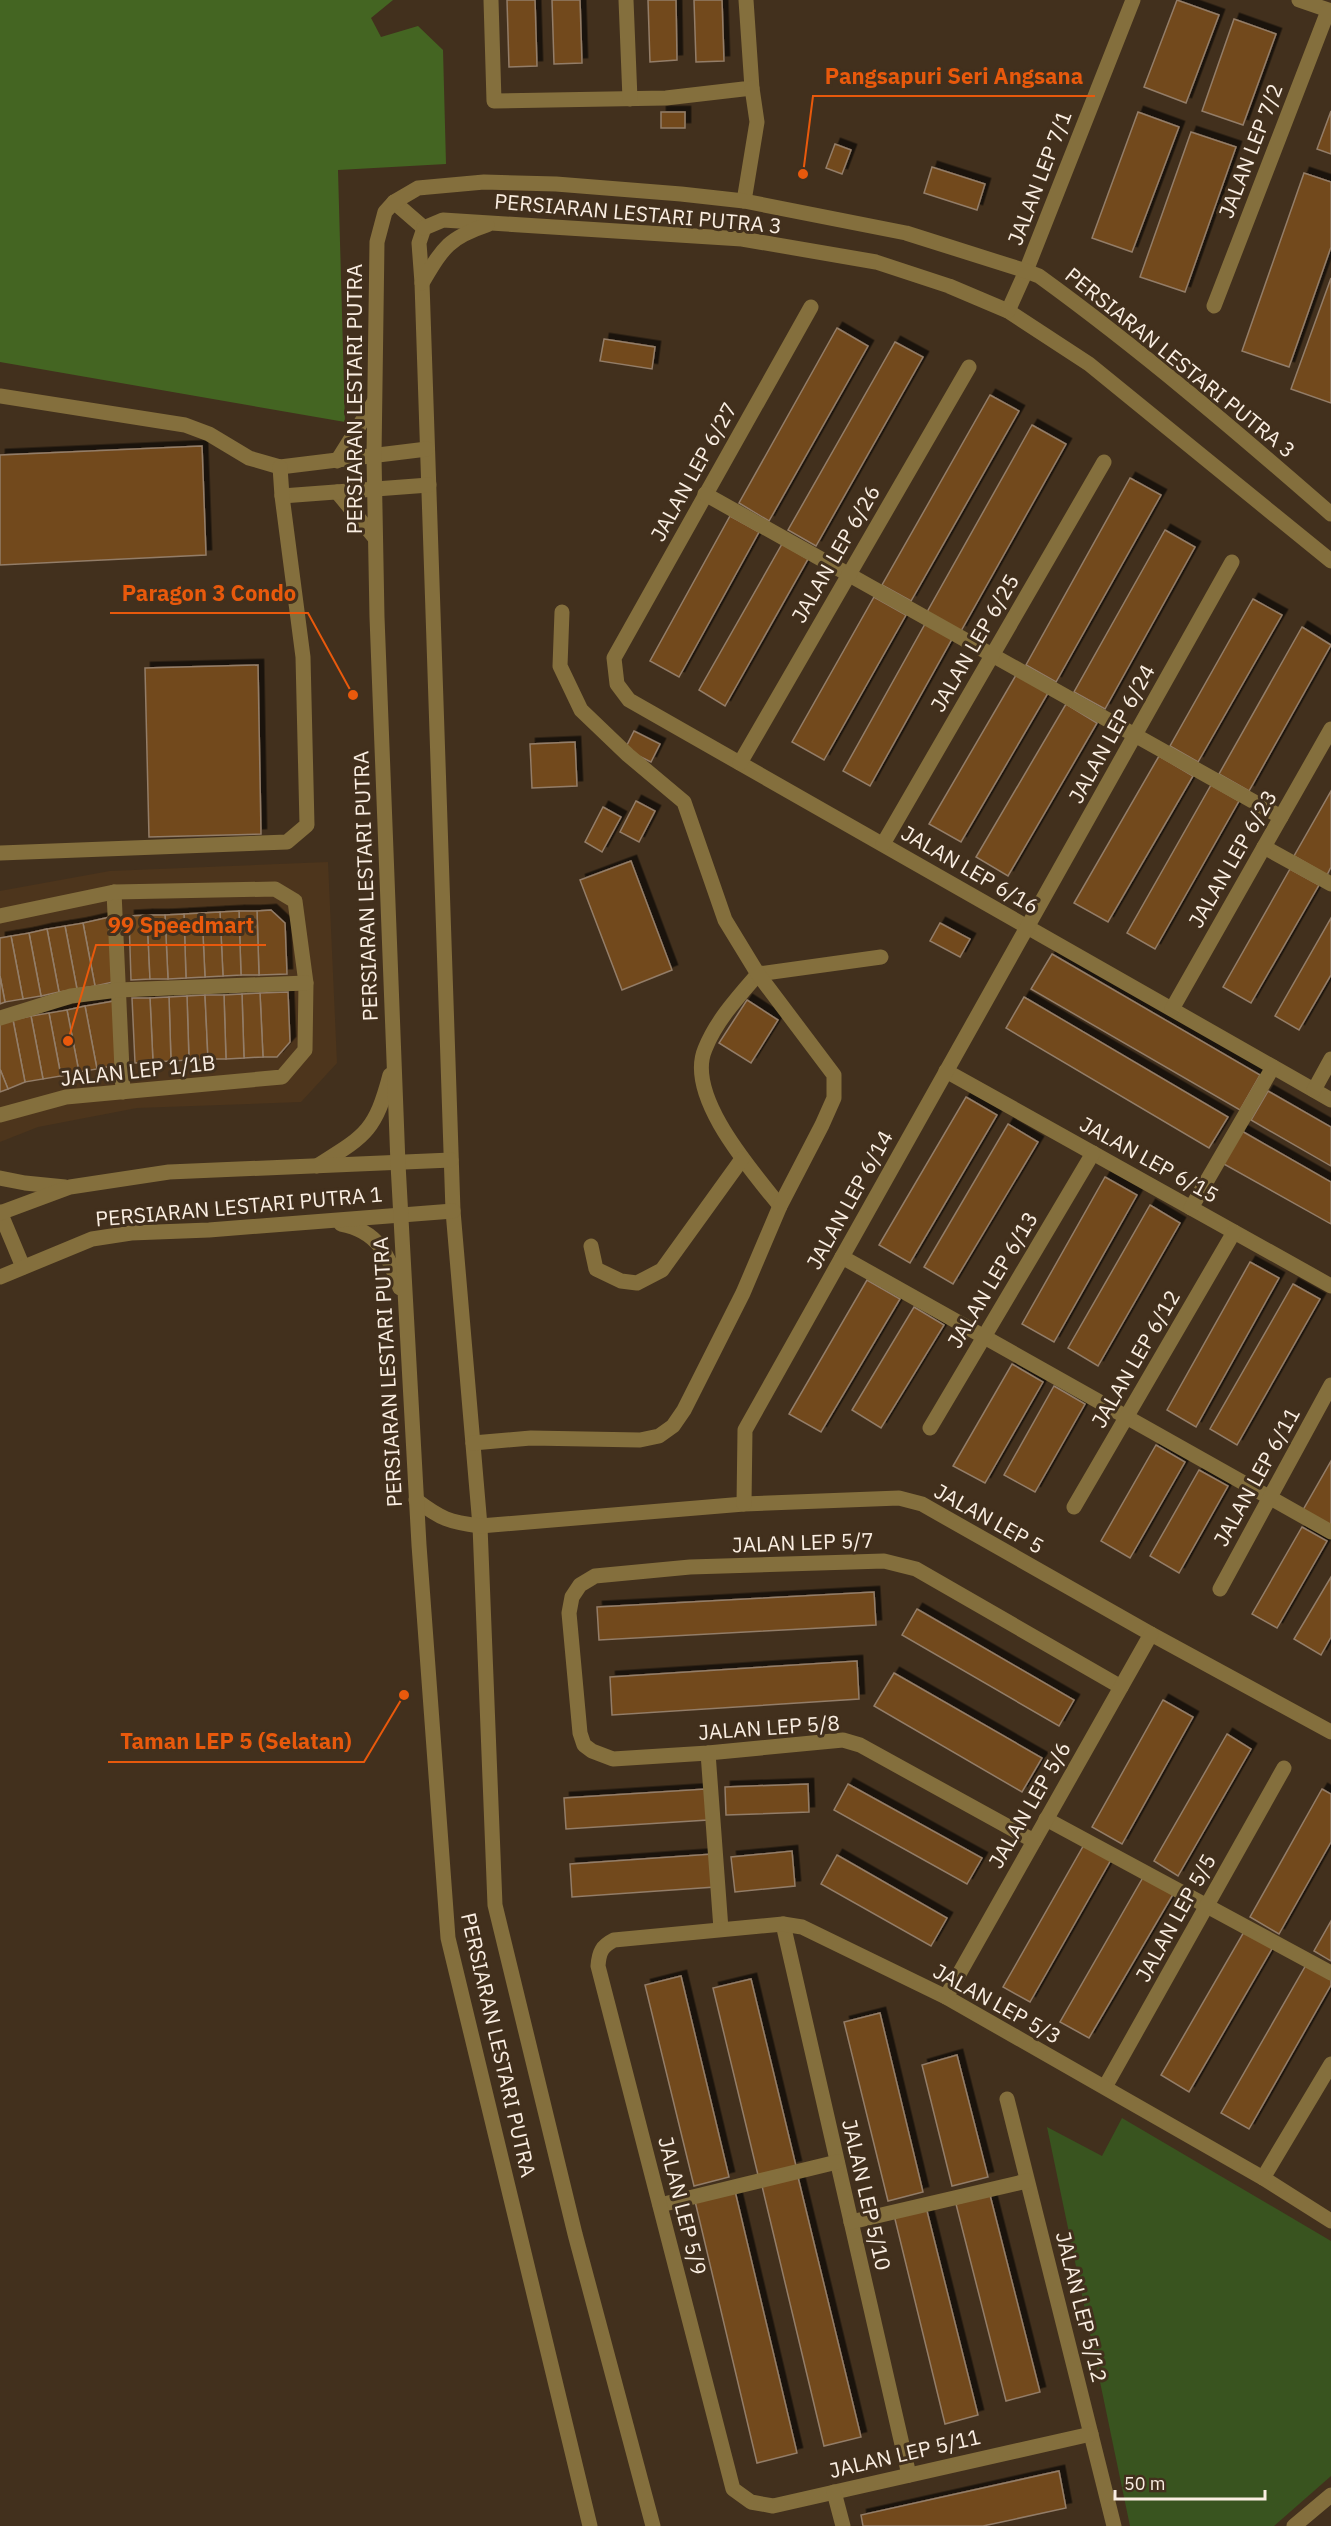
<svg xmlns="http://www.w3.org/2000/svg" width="1331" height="2526" font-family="'IBM Plex Sans',sans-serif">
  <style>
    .built { fill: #4d351c }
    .green { fill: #39541f }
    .forest { fill: #446522 }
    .building { fill: #72491b; stroke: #937d68; stroke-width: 1.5; filter: url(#shadow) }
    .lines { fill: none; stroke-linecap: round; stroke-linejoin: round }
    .minor { stroke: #846f3d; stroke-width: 15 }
    .labels { text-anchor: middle; stroke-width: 6; stroke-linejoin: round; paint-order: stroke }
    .street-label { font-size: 21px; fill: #faeee2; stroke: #42301d }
    .leader { fill: none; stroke: #e8590c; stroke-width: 2 }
    .callout-dot { fill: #e8590c; stroke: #42301d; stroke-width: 2 }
    .callout-label { font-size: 22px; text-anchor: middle; font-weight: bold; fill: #e8590c; stroke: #42301d; stroke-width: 6; stroke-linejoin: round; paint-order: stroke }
  </style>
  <defs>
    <filter id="shadow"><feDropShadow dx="5.5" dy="-5.5" stdDeviation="0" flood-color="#0009"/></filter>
  </defs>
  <rect width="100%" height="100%" fill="#42301d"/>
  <polygon class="built" points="328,862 337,1063 301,1102 137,1108 38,1127 0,1142 0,891 110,871"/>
  <polygon class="green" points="1122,2118 1331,2241 1331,2476 1274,2526 1130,2526 1047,2127 1102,2156"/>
  <polygon class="forest" points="0,0 393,0 371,18 381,37 418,26 443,50 446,164 338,170 345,422 0,362"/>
  <g class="building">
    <polygon points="507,0 535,0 537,66 509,67"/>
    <polygon points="552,0 580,0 582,63 554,64"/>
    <polygon points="648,0 676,0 677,60 650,62"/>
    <polygon points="694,0 722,0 724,61 696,62"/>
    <polygon points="1177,0 1219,15 1186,103 1144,87"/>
    <polygon points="1234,19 1276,34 1243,125 1202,111"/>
    <polygon points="1331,111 1331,154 1317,149"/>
    <rect x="661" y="112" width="24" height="16"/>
    <polygon points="1138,112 1179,127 1132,252 1092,238"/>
    <polygon points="1191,132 1236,147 1185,292 1140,277"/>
    <polygon points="835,144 851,150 842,174 826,168"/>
    <polygon points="932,167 985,184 977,210 924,193"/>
    <polygon points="1304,173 1331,182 1331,247 1289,367 1242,351"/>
    <polygon points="1331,278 1331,403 1291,389"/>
    <polygon points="837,328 868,346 769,521 739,503"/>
    <polygon points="604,339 655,347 652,369 600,361"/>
    <polygon points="895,342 923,357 816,546 788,530"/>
    <polygon points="990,395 1019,411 911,601 882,585"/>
    <polygon points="1032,425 1066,444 961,631 927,612"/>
    <polygon points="202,446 206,555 0,565 0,455"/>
    <polygon points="1130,478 1161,495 1056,682 1026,665"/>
    <polygon points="730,516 759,532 679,677 650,661"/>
    <polygon points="1165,530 1195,547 1105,709 1074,692"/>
    <polygon points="782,544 808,559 725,706 699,690"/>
    <polygon points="874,597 906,615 824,760 792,742"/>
    <polygon points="1253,599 1282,615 1198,762 1170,746"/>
    <polygon points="925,624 952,639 870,786 843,771"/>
    <polygon points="1302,627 1331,645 1249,791 1219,774"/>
    <polygon points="258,665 261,834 149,837 145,668"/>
    <polygon points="1016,675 1048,693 961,842 929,824"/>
    <polygon points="1066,704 1097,723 1008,876 976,857"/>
    <polygon points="634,731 660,744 651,762 625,749"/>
    <polygon points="575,742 577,786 532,788 530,744"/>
    <polygon points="1159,756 1193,776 1108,922 1074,903"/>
    <polygon points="1211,785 1239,801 1155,949 1127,933"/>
    <polygon points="1331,791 1331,867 1327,875 1294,856"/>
    <polygon points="636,801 655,811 639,842 620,832"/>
    <polygon points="603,807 621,817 602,852 585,842"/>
    <polygon points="631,861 672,970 622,990 580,880"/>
    <polygon points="1290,869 1319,885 1251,1003 1223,987"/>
    <polygon points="271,910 285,923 287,974 259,975 257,911"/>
    <polygon points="239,911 257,911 259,975 241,975"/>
    <polygon points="239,911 241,975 223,976 220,912"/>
    <polygon points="220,912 223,976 205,977 202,913"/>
    <polygon points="202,913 205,977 186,978 184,914"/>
    <polygon points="184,914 186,978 168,979 165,915"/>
    <polygon points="147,915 150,979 131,980 129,916"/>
    <polygon points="147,915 165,915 168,979 150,979"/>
    <polygon points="110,917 113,982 95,986 83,923"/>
    <polygon points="1331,918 1331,975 1299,1030 1275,1016"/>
    <polygon points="83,923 95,986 77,989 65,926"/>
    <polygon points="940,923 970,939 960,957 930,941"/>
    <polygon points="65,926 77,989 59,992 47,929"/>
    <polygon points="47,929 59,992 41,996 29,933"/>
    <polygon points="29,933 41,996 23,999 11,936"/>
    <polygon points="11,936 23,999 5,1002 0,976 0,938"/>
    <polygon points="1052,954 1260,1075 1240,1110 1031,989"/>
    <polygon points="0,976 5,1002 0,1004"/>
    <polygon points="288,992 290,1042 277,1057 263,1057 260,993"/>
    <polygon points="260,993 263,1057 244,1058 242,994"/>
    <polygon points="242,994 244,1058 226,1059 224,995"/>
    <polygon points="205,995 208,1059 189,1060 187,996"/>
    <polygon points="205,995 224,995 226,1059 208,1059"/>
    <polygon points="187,996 189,1060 171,1061 169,997"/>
    <polygon points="169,997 171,1061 153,1062 150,998"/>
    <polygon points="1024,997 1228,1117 1209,1148 1006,1028"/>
    <polygon points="132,998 150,998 153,1062 135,1063"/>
    <polygon points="747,1000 778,1020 751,1063 719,1043"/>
    <polygon points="114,1001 116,1065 97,1069 85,1006"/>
    <polygon points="85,1006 97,1069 79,1072 67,1010"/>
    <polygon points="67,1010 79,1072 61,1076 49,1013"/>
    <polygon points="49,1013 61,1076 43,1079 31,1016"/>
    <polygon points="31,1016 43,1079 25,1082 13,1020"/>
    <polygon points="13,1020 25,1082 8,1089 0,1069 0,1023"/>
    <polygon points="0,1069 8,1089 0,1092"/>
    <polygon points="1268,1091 1331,1127 1331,1166 1251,1120"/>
    <polygon points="966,1097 997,1115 910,1263 879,1245"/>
    <polygon points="1008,1124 1038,1142 953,1284 924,1267"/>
    <polygon points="1240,1130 1331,1182 1331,1224 1222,1163"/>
    <polygon points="1105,1177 1137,1195 1054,1342 1022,1324"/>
    <polygon points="1150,1205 1180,1223 1098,1366 1068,1348"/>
    <polygon points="1250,1262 1279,1278 1196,1427 1167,1410"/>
    <polygon points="867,1280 900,1299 821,1432 789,1414"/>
    <polygon points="1293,1284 1320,1299 1237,1445 1210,1429"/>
    <polygon points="914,1307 944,1325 881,1428 852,1410"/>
    <polygon points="1012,1364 1043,1382 985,1483 953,1466"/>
    <polygon points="1054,1386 1085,1404 1035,1492 1004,1475"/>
    <polygon points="1156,1445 1185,1462 1130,1558 1101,1541"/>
    <polygon points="1331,1461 1331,1525 1303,1510"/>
    <polygon points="1199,1470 1228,1486 1179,1573 1150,1556"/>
    <polygon points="1302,1527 1327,1541 1277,1628 1252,1614"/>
    <polygon points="1331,1577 1331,1637 1321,1655 1294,1639"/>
    <polygon points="874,1592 876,1625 599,1640 597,1607"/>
    <polygon points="917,1609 1074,1700 1059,1726 902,1635"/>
    <polygon points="857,1661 859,1699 612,1715 610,1677"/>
    <polygon points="894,1673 1042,1758 1022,1792 874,1706"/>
    <polygon points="1163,1700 1193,1717 1122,1844 1092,1827"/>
    <polygon points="1227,1734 1251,1749 1178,1876 1154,1861"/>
    <polygon points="808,1784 809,1812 726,1815 725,1787"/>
    <polygon points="848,1784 982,1858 967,1884 834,1810"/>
    <polygon points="706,1789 708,1820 566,1829 564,1798"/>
    <polygon points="1322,1789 1331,1794 1331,1842 1279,1934 1250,1917"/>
    <polygon points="1085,1843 1112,1858 1030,2002 1003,1987"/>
    <polygon points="792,1851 795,1886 735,1892 731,1857"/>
    <polygon points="713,1854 715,1887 572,1897 570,1864"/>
    <polygon points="837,1855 947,1918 931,1946 821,1884"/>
    <polygon points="1145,1874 1175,1891 1089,2038 1060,2022"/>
    <polygon points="1331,1921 1331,1961 1314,1951"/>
    <polygon points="1245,1930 1273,1947 1189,2092 1161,2075"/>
    <polygon points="1306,1965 1331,1980 1331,1985 1249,2129 1221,2113"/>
    <polygon points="681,1976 729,2177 694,2186 645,1985"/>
    <polygon points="751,1979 796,2166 758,2175 713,1988"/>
    <polygon points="880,2013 923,2192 888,2201 844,2022"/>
    <polygon points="957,2055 988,2177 952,2186 922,2065"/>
    <polygon points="798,2177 861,2437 824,2446 762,2186"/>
    <polygon points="735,2191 797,2453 757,2463 695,2201"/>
    <polygon points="990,2195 1040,2392 1006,2401 956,2204"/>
    <polygon points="926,2207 978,2415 945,2424 894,2215"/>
    <polygon points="1059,2471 1066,2508 983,2526 863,2526 861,2515"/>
  </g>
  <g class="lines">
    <g class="minor">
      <polyline points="491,0 494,101 666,98 752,88 746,0"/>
      <polyline points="626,0 630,99"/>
      <polyline points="1299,0 1331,11"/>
      <polyline points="744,201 757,122 752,88"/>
      <polyline points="394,202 424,228"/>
      <polyline points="424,228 419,243 422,283 453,1211 480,1526 495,1905 575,2234 653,2526"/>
      <polyline points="424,228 443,220 742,239 876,262 949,286 1008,311 1089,364 1331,561"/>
      <path d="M422,283C443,248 448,238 487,225"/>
      <polyline points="1214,306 1328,11"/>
      <polyline points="811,307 614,658 617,684 629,700 1331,1100"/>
      <polyline points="1008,311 1026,271 1133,0"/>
      <polyline points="0,396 185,425 209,434 249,458 280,467 427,449"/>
      <polyline points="337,461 374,402"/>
      <polyline points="337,492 375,538"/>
      <polyline points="705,494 1281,817"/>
      <polyline points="282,496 429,485"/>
      <polyline points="740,763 969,367"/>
      <polyline points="883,844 1104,462"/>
      <polyline points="1264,847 1331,884"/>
      <polyline points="0,853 287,842 307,825 303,657 282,496 280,467"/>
      <polyline points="114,892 123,1092"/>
      <polyline points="0,916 114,892 275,889 295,901 306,983 305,1050 282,1077 66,1097 0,1115"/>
      <polyline points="1172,1009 1331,729"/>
      <polyline points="0,1018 71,996 118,990 306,983"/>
      <polyline points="946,1071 1331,1286"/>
      <polyline points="1314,1090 1331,1059"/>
      <path d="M317,1166C365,1136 375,1132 390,1075"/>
      <polyline points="0,1178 25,1183 65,1187"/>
      <path d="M780,1206C753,1172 685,1096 705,1049C716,1021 738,997 758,974L881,957"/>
      <polyline points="1191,1208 1273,1067"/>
      <polyline points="0,1212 23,1267"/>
      <polyline points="0,1213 70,1187 169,1172 451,1160"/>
      <path d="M341,1224C379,1231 388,1256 400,1288"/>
      <polyline points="591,1246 596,1269 621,1281 637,1283 662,1270 742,1159"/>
      <polyline points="842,1257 1331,1532"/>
      <polyline points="0,1277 92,1239 131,1233 209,1230 453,1211"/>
      <polyline points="930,1428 1093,1153"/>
      <polyline points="473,1443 531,1438 640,1440 659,1436 673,1426 684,1410 743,1293 780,1206 822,1125 834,1098 834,1075 758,974 725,920 684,802 628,755 581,710 560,666 562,612"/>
      <path d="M416,1500C441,1519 449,1522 480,1526L744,1504L899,1498L922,1504L1151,1634L1331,1732"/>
      <polyline points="744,1504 745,1430 1232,562"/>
      <polyline points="1074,1507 1234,1232"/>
      <polyline points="1220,1589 1331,1385"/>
      <polyline points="708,1753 721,1929"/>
      <polyline points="1046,1819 1331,1973"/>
      <polyline points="1034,1841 860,1745 843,1740 708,1753 613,1759 592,1751 584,1745 580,1733 569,1613 572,1597 580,1585 595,1576 690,1567 884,1561 916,1569 1121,1687"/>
      <polyline points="783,1924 909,2475"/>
      <polyline points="946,1997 1151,1634"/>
      <polyline points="1105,2087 1284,1768"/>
      <polyline points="1007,2099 1114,2526"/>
      <polyline points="1263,2178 1331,2064"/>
      <polyline points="660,2205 837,2162"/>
      <polyline points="851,2222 1027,2181"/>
      <path d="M1091,2434L773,2506L751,2502L733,2489L598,1966C599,1952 602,1946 614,1940L783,1924L802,1927L946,1997L1263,2178L1331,2221"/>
      <polyline points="834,2492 843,2526"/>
      <path d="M590,2526L448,1938L419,1545L398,1164L377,617L374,456L377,242L385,212L394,202L418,188L484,182L556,184L681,194L744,201L906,233L1026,271L1039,276C1141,350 1236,431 1331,514"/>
      <polyline points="1294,2526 1331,2495"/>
    </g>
  </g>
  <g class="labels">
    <g class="street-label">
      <text transform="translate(1251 151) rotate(-69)" y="7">JALAN LEP 7/2</text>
      <text transform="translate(1040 178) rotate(-69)" y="7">JALAN LEP 7/1</text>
      <text transform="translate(638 214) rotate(5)" y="7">PERSIARAN LESTARI PUTRA 3</text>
      <text transform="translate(1180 363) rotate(39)" y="7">PERSIARAN LESTARI PUTRA 3</text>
      <text transform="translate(355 399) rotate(-90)" y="7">PERSIARAN LESTARI PUTRA</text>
      <text transform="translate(694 472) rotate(-61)" y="7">JALAN LEP 6/27</text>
      <text transform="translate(836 554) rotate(-60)" y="7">JALAN LEP 6/26</text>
      <text transform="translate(975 643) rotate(-60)" y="7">JALAN LEP 6/25</text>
      <text transform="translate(1112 734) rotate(-61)" y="7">JALAN LEP 6/24</text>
      <text transform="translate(1233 859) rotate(-60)" y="7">JALAN LEP 6/23</text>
      <text transform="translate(970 870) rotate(30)" y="7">JALAN LEP 6/16</text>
      <text transform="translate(366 886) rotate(-92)" y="7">PERSIARAN LESTARI PUTRA</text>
      <text transform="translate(138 1071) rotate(-6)" y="7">JALAN LEP 1/1B</text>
      <text transform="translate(1149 1160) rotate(29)" y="7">JALAN LEP 6/15</text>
      <text transform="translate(850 1200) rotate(-61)" y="7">JALAN LEP 6/14</text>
      <text transform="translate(239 1207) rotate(-5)" y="7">PERSIARAN LESTARI PUTRA 1</text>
      <text transform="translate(993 1280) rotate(-59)" y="7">JALAN LEP 6/13</text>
      <text transform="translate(1136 1359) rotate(-60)" y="7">JALAN LEP 6/12</text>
      <text transform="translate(388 1372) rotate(-93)" y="7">PERSIARAN LESTARI PUTRA</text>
      <text transform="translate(1257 1477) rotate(-61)" y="7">JALAN LEP 6/11</text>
      <text transform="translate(989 1519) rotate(29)" y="7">JALAN LEP 5</text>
      <text transform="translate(803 1543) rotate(-2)" y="7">JALAN LEP 5/7</text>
      <text transform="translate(769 1728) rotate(-4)" y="7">JALAN LEP 5/8</text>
      <text transform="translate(1030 1805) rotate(-60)" y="7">JALAN LEP 5/6</text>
      <text transform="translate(1176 1918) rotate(-61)" y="7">JALAN LEP 5/5</text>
      <text transform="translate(997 2004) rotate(29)" y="7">JALAN LEP 5/3</text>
      <text transform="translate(498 2045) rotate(77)" y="7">PERSIARAN LESTARI PUTRA</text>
      <text transform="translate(866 2195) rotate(77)" y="7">JALAN LEP 5/10</text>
      <text transform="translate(682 2206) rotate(76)" y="7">JALAN LEP 5/9</text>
      <text transform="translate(1081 2307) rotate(76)" y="7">JALAN LEP 5/12</text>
      <text transform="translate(905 2454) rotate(-13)" y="7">JALAN LEP 5/11</text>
    </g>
  </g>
  <path class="leader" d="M803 174L813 96H1095M353 695L308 613H110M68 1041L96 945H266M404 1695L364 1762H108"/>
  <g class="callout-dot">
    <circle cx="803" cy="174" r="6"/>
    <circle cx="353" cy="695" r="6"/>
    <circle cx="68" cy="1041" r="6"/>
    <circle cx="404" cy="1695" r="6"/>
  </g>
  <g class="callout-label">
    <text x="954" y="84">Pangsapuri Seri Angsana</text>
    <text x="209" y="601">Paragon 3 Condo</text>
    <text x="181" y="933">99 Speedmart</text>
    <text x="236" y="1749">Taman LEP 5 (Selatan)</text>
  </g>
  <path d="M1115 2490v9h150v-9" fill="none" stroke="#faeee2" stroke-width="3"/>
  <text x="1124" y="2490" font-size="18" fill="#faeee2" stroke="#42301d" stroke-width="4.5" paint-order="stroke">50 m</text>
</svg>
